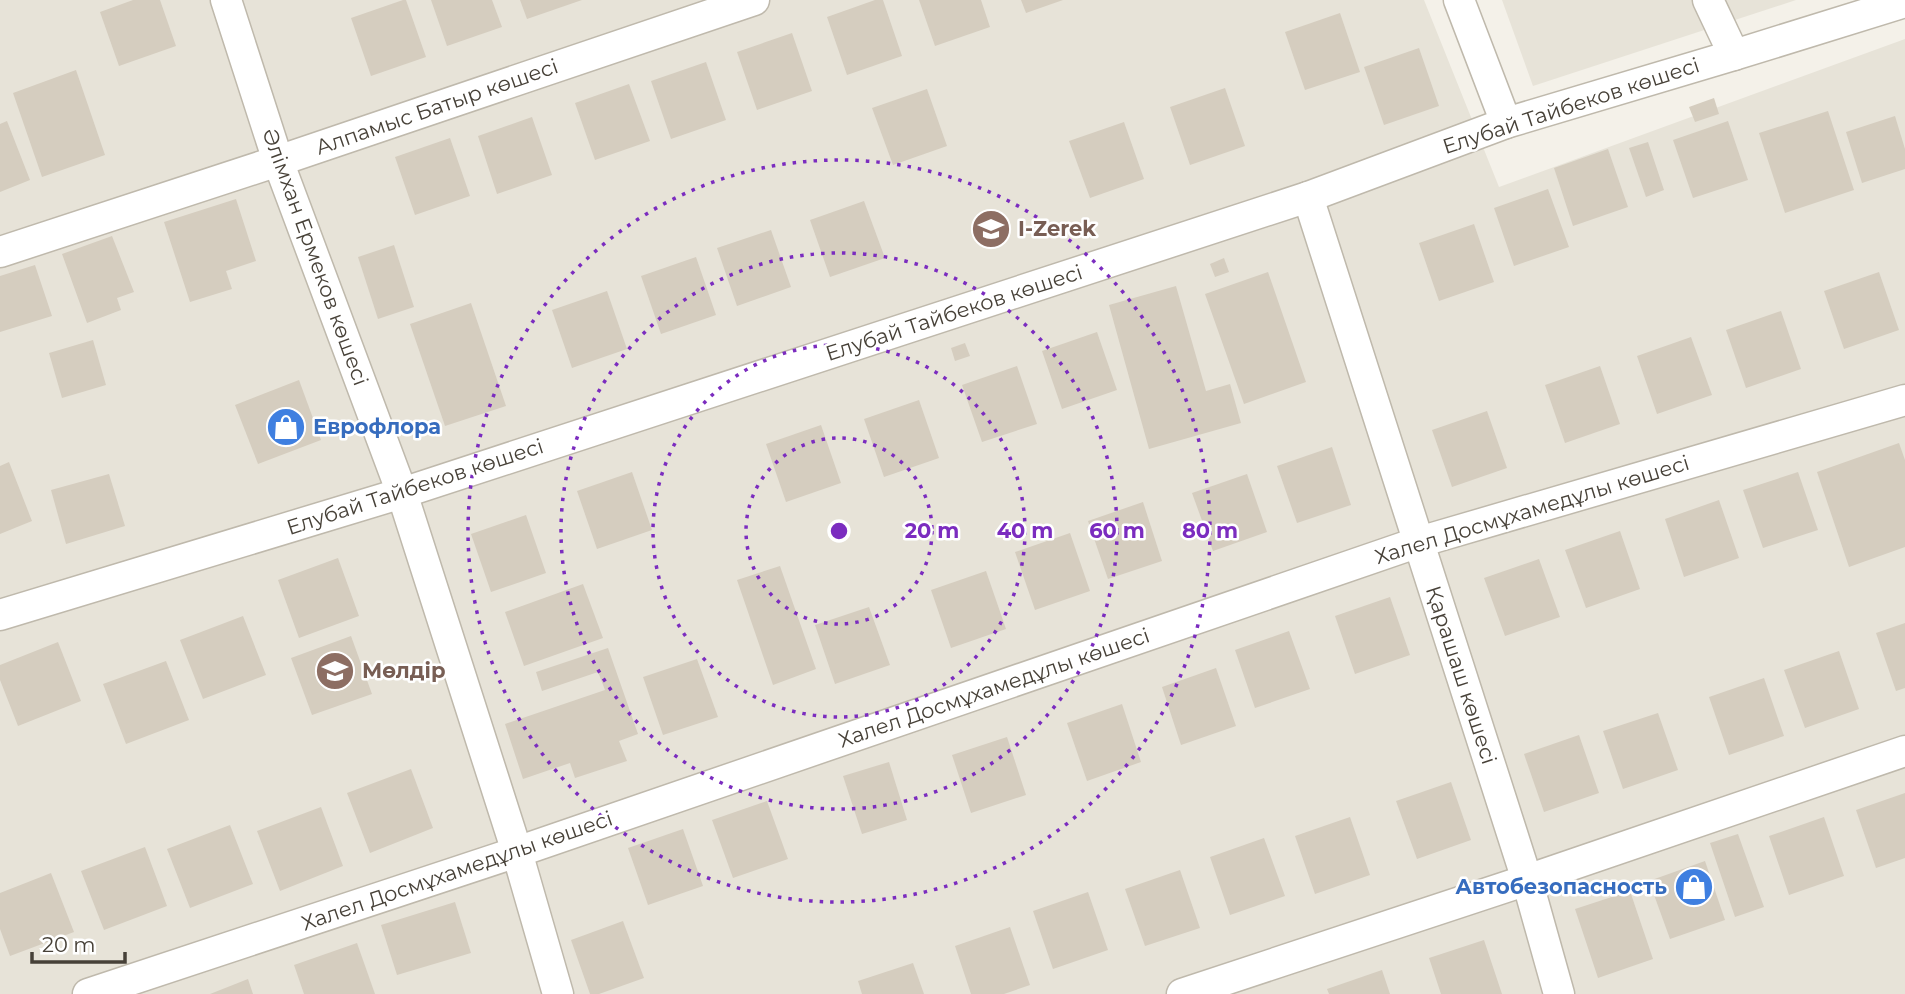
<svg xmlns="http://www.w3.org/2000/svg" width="1905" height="994" font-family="Montserrat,sans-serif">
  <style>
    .residential { fill: #e7e3d8 }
    .building { fill: #d5cdbf }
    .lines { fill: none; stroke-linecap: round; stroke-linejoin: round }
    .minor-casing { stroke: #bfb9ac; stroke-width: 33 }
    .minor { stroke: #fff; stroke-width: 30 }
    .ring { fill: none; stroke: #7b2cbf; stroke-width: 3.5; stroke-dasharray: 3.5 7 }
    .labels { text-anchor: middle; stroke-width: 5; stroke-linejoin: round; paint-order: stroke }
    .street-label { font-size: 21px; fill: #474138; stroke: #fff }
    .education-label { font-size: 21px; font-weight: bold; fill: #785e54; stroke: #fff; text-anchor: start }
    .shop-label { font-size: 21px; font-weight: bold; fill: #366cbe; stroke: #fff; text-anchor: start }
    .centre { fill: #7b2cbf; stroke: #fff; stroke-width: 3.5 }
    .ring-label { font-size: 21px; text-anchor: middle; font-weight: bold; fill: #7b2cbf; stroke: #fff; stroke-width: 5; stroke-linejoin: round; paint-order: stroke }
  </style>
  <rect width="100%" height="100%" fill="#f4f1e9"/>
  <g class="residential">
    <polygon points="0,0 1424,0 1499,187 1905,39 1905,994 0,994"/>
    <polygon points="1502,0 1796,0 1533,86"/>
  </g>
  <g class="building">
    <polygon points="133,0 160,0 176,46 119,66 100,12"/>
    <polygon points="403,0 406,0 426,57 371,76 351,18"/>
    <polygon points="431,0 492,0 502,27 447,46"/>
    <polygon points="520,0 582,0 527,19"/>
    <polygon points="875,0 883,0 902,56 847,75 827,17"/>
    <polygon points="919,0 981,0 990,27 935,46"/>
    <polygon points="1021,0 1063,0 1026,13"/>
    <polygon points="1340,13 1360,72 1305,90 1285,32"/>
    <polygon points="792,33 812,91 757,110 737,52"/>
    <polygon points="1419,48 1439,106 1384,125 1364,67"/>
    <polygon points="706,62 726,120 671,139 651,81"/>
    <polygon points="76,70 105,155 42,177 13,93"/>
    <polygon points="629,84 650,141 595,160 575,103"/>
    <polygon points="1225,88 1245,146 1190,165 1170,107"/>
    <polygon points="927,89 947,146 893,165 872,108"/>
    <polygon points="1714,98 1719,114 1695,122 1689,107"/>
    <polygon points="1828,111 1854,190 1785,213 1759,133"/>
    <polygon points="1895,116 1905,149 1905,169 1862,183 1846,132"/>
    <polygon points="532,117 552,175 497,194 478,136"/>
    <polygon points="7,121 30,180 0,192 0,124"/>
    <polygon points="1728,121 1748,180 1693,198 1673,140"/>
    <polygon points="1124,122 1144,179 1090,198 1069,141"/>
    <polygon points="450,138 470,196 415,215 395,157"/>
    <polygon points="1648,142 1664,190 1646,197 1629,148"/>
    <polygon points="1608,149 1628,207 1573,226 1554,168"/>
    <polygon points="1548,189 1569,247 1514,266 1494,208"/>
    <polygon points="236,199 256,261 226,271 232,289 190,302 164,222"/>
    <polygon points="864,201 885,258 830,277 810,220"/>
    <polygon points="1474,224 1494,282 1439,301 1419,243"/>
    <polygon points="771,230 791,287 737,306 717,248"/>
    <polygon points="112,236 134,292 117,298 121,310 87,323 62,254"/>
    <polygon points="394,245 414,307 378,319 358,257"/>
    <polygon points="696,257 716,315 661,334 641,276"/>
    <polygon points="1224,258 1229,272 1215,277 1210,264"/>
    <polygon points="35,265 52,316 0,332 0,276"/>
    <polygon points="1268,272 1306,382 1244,404 1205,294"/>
    <polygon points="1879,272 1899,330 1844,349 1824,291"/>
    <polygon points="1176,286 1206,391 1230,384 1241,423 1149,449 1109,305"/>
    <polygon points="607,291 627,349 572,368 552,310"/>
    <polygon points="471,303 506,406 445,426 410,324"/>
    <polygon points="1781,311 1801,369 1746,388 1726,330"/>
    <polygon points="1097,332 1117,390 1062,409 1042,351"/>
    <polygon points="1691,337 1712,395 1657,414 1637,356"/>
    <polygon points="93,340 106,385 62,398 49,353"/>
    <polygon points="965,343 970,356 955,361 951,348"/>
    <polygon points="1017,366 1037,424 982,442 962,385"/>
    <polygon points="1600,366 1620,424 1565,443 1545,385"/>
    <polygon points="299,380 321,440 258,464 235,405"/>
    <polygon points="919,400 939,458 884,477 864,419"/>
    <polygon points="1487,411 1507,468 1452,487 1432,430"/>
    <polygon points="821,425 841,483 786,502 766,444"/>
    <polygon points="1899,443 1905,460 1905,547 1849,567 1817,472"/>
    <polygon points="1332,447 1351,505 1297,523 1277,466"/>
    <polygon points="9,462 32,521 0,534 0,466"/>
    <polygon points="632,472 652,530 597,549 577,491"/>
    <polygon points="1798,472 1818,530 1763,548 1743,490"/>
    <polygon points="109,474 125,526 66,544 51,490"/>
    <polygon points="1247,474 1267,532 1213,551 1192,493"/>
    <polygon points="1719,500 1739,558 1684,577 1665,519"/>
    <polygon points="1143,502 1162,561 1108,579 1088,521"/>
    <polygon points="526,515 546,573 491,592 471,534"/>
    <polygon points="1620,531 1640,589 1586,608 1565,550"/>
    <polygon points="1070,533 1090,591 1035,610 1015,552"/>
    <polygon points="338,558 359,616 299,638 278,580"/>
    <polygon points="1539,559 1560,617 1505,636 1484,578"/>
    <polygon points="780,566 816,669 773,685 737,580"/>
    <polygon points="986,571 1006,629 951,648 931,590"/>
    <polygon points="583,584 603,638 524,666 505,612"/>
    <polygon points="1390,597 1410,655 1355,674 1335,616"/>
    <polygon points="869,607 890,665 835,684 815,625"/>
    <polygon points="243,616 266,675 203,699 180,640"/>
    <polygon points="1905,623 1905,688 1896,691 1876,633"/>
    <polygon points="1289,631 1310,689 1255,708 1235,650"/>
    <polygon points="351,636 372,694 312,715 291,658"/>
    <polygon points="58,642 81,701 18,726 0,680 0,665"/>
    <polygon points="608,648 638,734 619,741 627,761 575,778 570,763 523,779 505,724 605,690 598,672 542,691 536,672"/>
    <polygon points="1839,651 1859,709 1805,728 1784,670"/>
    <polygon points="697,659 718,717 663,735 643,677"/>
    <polygon points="166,661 189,720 126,744 103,684"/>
    <polygon points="1216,668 1236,726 1181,745 1162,687"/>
    <polygon points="1764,678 1784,736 1729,755 1709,697"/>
    <polygon points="1122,704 1141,762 1087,781 1067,723"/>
    <polygon points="1658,713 1678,770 1623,789 1603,731"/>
    <polygon points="1579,735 1599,793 1544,812 1524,754"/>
    <polygon points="1007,737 1026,795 971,813 952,755"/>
    <polygon points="889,762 907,820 862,834 843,776"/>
    <polygon points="411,769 433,828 370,853 347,793"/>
    <polygon points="1451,782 1471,840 1417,859 1396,801"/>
    <polygon points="1905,793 1905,858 1876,868 1856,810"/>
    <polygon points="767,801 788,859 733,878 712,820"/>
    <polygon points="321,807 343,866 280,891 257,831"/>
    <polygon points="1350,817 1370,875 1315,894 1295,836"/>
    <polygon points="1824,817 1844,876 1789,895 1769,836"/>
    <polygon points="230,825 253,884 190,908 167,849"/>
    <polygon points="683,829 703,886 648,905 628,848"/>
    <polygon points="1738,834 1764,907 1735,917 1710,843"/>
    <polygon points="1264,838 1285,896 1230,915 1210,857"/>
    <polygon points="145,847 167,906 104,930 81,871"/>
    <polygon points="1705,861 1725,920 1670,939 1649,881"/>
    <polygon points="1180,870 1200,928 1145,946 1125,889"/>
    <polygon points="51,873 74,932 10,956 0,929 0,893"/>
    <polygon points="1630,891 1653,959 1598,978 1575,909"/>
    <polygon points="1088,892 1108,950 1053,969 1033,911"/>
    <polygon points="455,902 471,953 397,975 381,925"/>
    <polygon points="623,921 644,978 599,994 590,994 571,940"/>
    <polygon points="1010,927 1030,985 1004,994 971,994 955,946"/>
    <polygon points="1484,940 1502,994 1441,994 1429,958"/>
    <polygon points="357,943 375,994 304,994 294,965"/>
    <polygon points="913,963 924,994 862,994 858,981"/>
    <polygon points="1382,970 1390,994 1329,994 1327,989"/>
    <polygon points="248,979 253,994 210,994"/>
  </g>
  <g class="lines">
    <g class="minor-casing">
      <g id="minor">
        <polyline points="226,0 278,161 402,493 517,852 558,994"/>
        <polyline points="1459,0 1506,123"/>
        <polyline points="1708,0 1734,55"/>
        <polyline points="1308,197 1527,880 1559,994"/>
        <polyline points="0,252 278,161 754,0"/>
        <polyline points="0,615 402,493 1308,197 1506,123 1734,55 1905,2"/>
        <polyline points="88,994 517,852 1419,542 1905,400"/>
        <polyline points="1182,994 1527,880 1905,751"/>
      </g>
    </g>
    <use href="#minor" class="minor"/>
  </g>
  <g class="ring">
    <circle cx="839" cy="531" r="93"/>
    <circle cx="839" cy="531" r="186"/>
    <circle cx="839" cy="531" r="278"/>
    <circle cx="839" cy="531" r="371"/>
  </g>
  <defs>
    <g id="school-disc" transform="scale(2.0125)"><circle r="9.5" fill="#8d6e63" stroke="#fff"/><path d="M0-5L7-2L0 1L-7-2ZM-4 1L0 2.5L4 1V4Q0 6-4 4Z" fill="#fff"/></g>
    <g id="shop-disc" transform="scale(2.0125)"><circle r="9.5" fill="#3f7fe0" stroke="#fff"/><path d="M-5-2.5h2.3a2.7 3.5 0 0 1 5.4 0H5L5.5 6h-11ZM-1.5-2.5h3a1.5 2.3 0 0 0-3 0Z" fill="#fff"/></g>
  </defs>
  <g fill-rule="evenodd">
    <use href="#school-disc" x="991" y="229"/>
    <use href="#shop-disc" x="286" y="427"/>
    <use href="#school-disc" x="335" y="671"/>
    <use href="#shop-disc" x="1694" y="887"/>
  </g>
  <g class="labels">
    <g class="street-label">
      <text transform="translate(1571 106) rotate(-18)" y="7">Елубай Тайбеков көшесі</text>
      <text transform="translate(437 107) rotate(-19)" y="7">Алпамыс Батыр көшесі</text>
      <text transform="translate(315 257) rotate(70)" y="7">Әлімхан Ермеков көшесі</text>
      <text transform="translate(954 313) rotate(-18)" y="7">Елубай Тайбеков көшесі</text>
      <text transform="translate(415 487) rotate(-18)" y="7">Елубай Тайбеков көшесі</text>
      <text transform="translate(1532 510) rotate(-17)" y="7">Халел Досмұхамедұлы көшесі</text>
      <text transform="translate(1461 675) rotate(72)" y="7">Қарашаш көшесі</text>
      <text transform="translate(994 688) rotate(-19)" y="7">Халел Досмұхамедұлы көшесі</text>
      <text transform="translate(457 871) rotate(-19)" y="7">Халел Досмұхамедұлы көшесі</text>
    </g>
    <g class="education-label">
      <text x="1018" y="236">I-Zerek</text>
      <text x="362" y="678">Мөлдір</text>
    </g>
    <g class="shop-label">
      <text x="313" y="434">Еврофлора</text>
      <text x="1667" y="894" text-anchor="end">Автобезопасность</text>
    </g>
  </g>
  <circle cx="839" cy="531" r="10" class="centre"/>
  <g class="ring-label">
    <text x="932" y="538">20 m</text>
    <text x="1025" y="538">40 m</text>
    <text x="1117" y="538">60 m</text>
    <text x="1210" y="538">80 m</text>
  </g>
  <path d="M32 952v10h93v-10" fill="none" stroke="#474138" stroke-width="3.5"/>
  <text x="42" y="952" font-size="21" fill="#474138" stroke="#ffffff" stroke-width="5" paint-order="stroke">20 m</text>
</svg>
